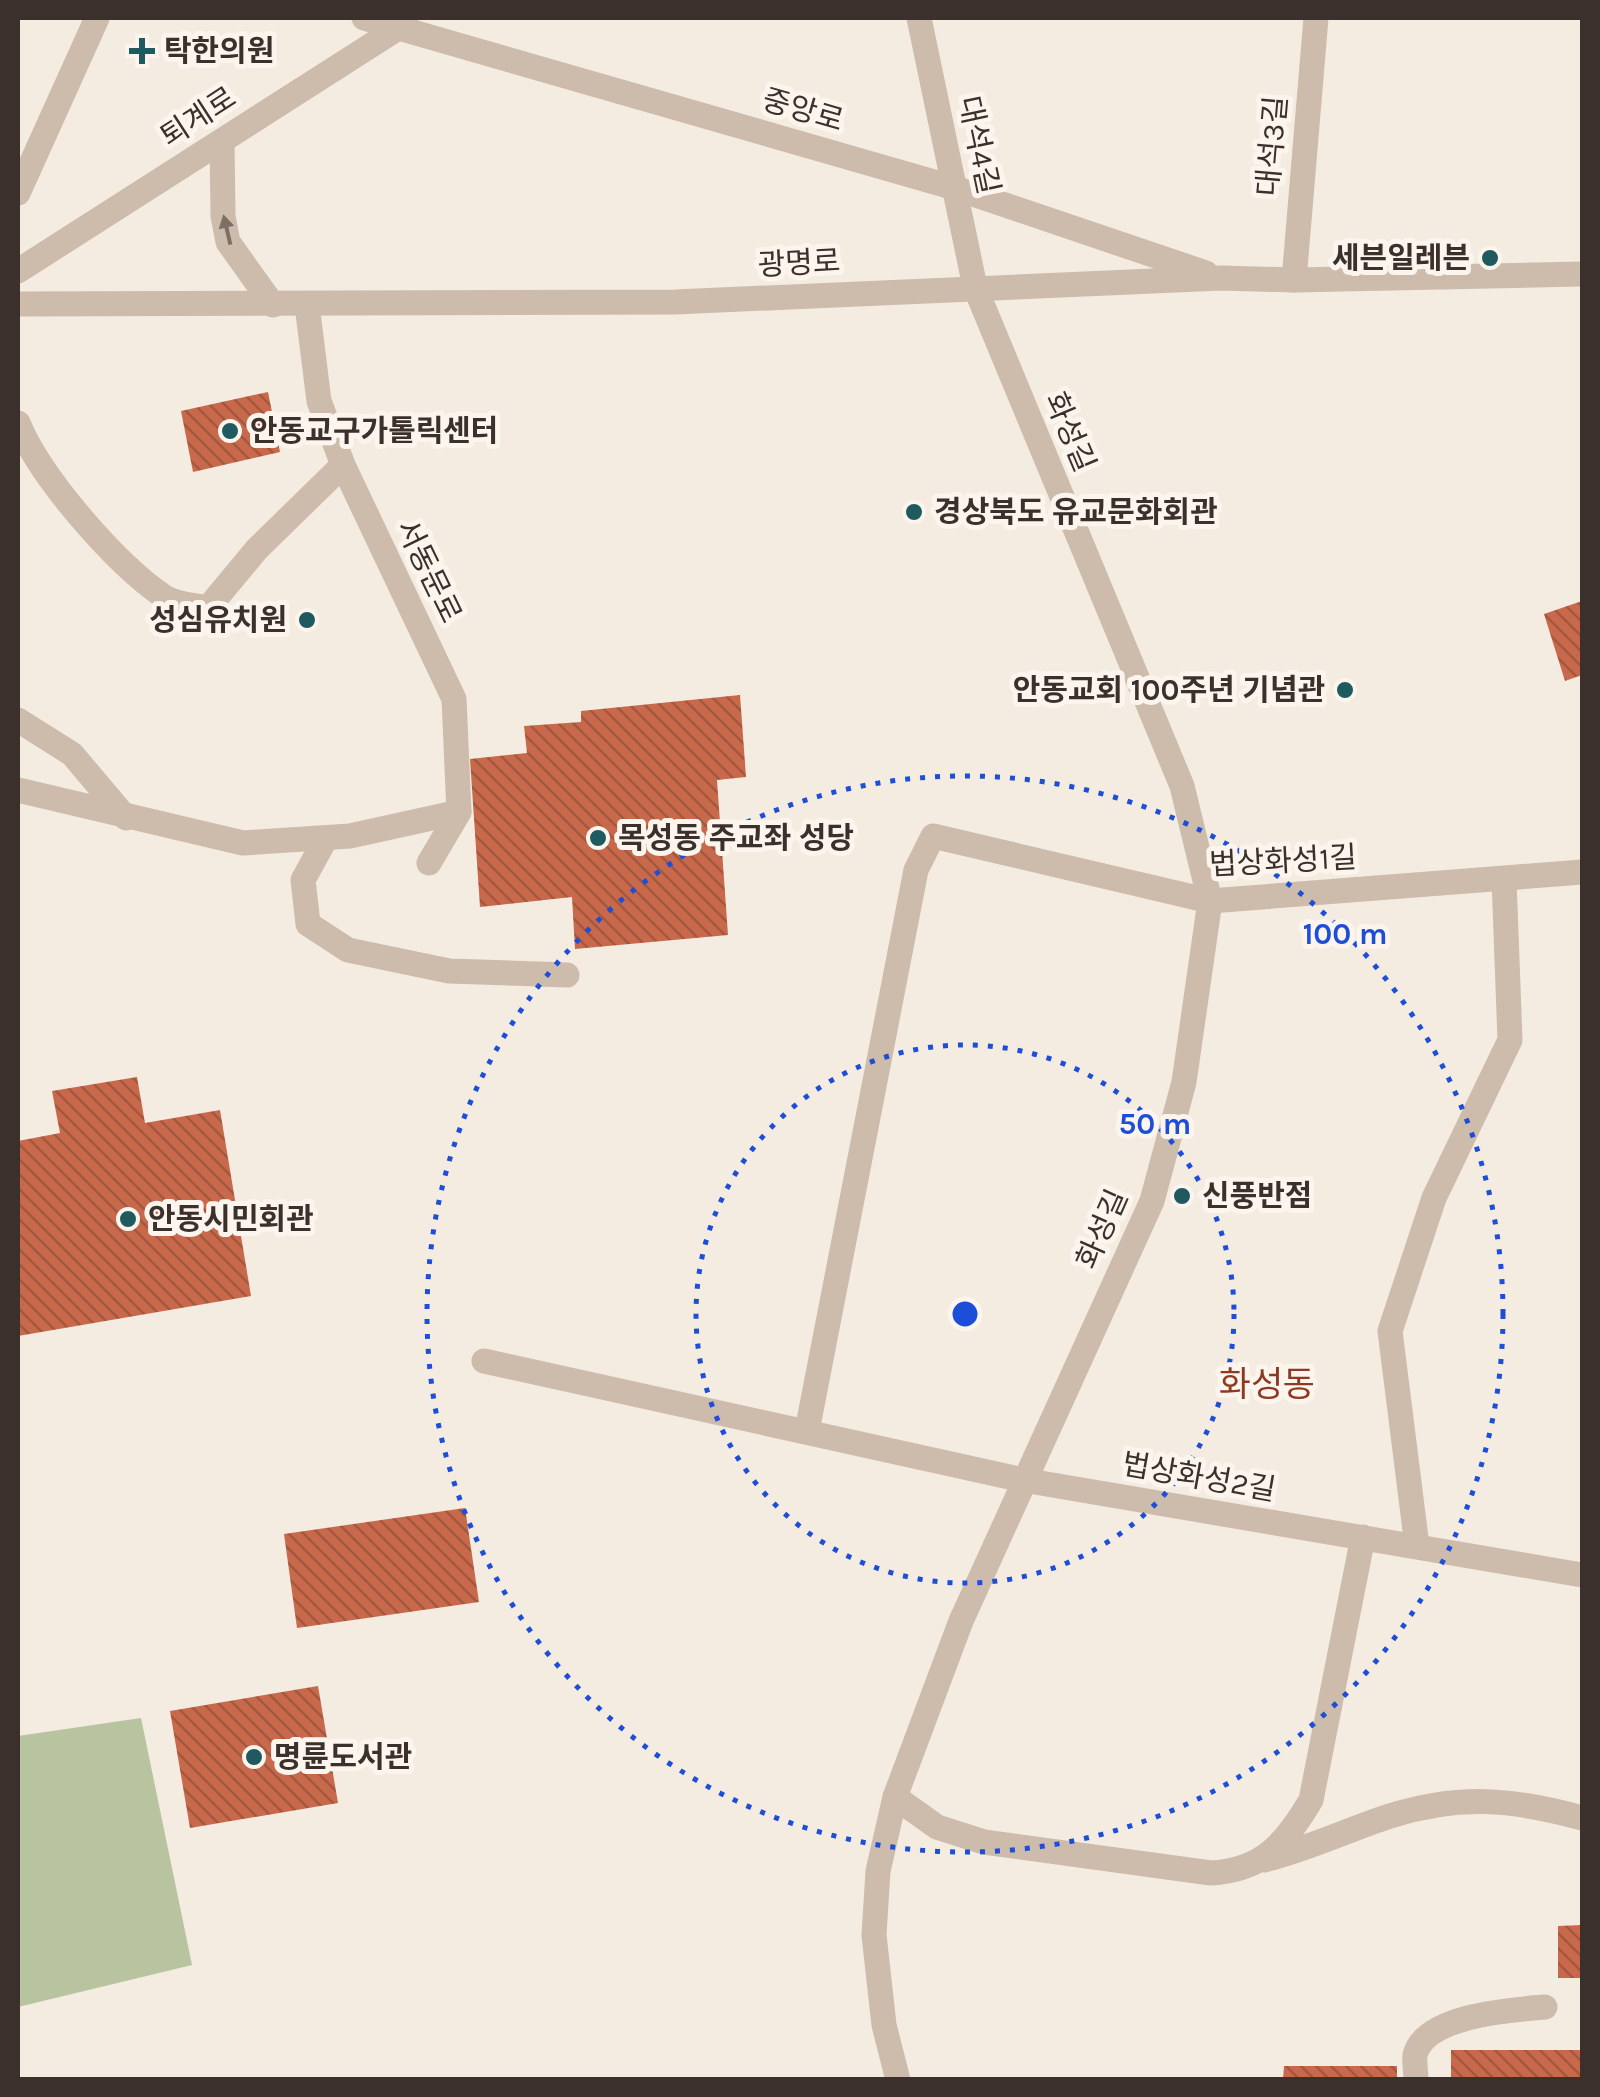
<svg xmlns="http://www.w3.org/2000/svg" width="1600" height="2097" font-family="Karla,'Noto Sans KR',sans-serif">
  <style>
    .green { fill: #b8c4a0 }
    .building { fill: url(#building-back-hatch) }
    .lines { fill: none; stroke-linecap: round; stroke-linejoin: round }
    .minor { stroke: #cdbbac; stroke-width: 25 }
    .oneway { fill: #7d6f65 }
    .ring { fill: none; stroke: #1d4ed8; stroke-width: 5; stroke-dasharray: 5 10 }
    .poi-dot { fill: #1f5a5e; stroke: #fbf5ee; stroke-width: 4 }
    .labels { text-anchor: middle; stroke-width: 10; stroke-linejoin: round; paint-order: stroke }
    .poi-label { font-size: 30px; font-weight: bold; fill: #3b302b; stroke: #fbf5ee; text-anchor: start }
    .street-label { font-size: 30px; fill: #3b302b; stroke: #fbf5ee }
    .quarter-label { font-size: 35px; fill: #8c3b22; stroke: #fbf5ee }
    .centre { fill: #1d4ed8; stroke: #fbf5ee; stroke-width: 5 }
    .ring-label { font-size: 30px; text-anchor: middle; font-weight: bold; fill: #1d4ed8; stroke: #fbf5ee; stroke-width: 10; stroke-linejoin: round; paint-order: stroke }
  </style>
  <defs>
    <pattern id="building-back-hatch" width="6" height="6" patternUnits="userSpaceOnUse" patternTransform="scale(2.5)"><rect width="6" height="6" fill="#c8694b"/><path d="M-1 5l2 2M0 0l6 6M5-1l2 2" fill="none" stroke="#a4573f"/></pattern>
  </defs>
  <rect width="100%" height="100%" fill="#f4ebe1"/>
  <polygon class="green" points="141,1718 192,1965 18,2007 18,1736"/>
  <g class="building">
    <polygon points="268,392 280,452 193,472 181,411"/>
    <polygon points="1582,601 1582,675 1565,681 1544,614"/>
    <polygon points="740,695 746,777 717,780 728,935 575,949 572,897 480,907 470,759 527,753 524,726 581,722 581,711"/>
    <polygon points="137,1077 145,1123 220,1110 251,1296 18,1336 18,1141 60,1133 52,1091"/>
    <polygon points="465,1508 479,1602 297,1628 284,1534"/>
    <polygon points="318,1686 338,1803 190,1828 170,1711"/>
    <polygon points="1582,1925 1582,1978 1558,1978 1558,1926"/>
    <rect x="1451" y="2050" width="131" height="30"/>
    <polygon points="1284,2066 1397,2066 1397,2080 1283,2080"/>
  </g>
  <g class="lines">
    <g class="minor">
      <polyline points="364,18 955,188 1206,273"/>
      <polyline points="222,141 223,216 228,242 273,305"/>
      <polyline points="18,193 97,18"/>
      <polyline points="18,271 406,23"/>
      <polyline points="1294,280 1316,18"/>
      <polyline points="18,304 675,302 1221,278 1294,280 1582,274"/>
      <polyline points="307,305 319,401 343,465 454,699 459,812 429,863"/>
      <path d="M18,423C40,477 114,562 163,596C174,604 194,605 208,608L257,549L343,465"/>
      <polyline points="18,720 72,754 126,818"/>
      <polyline points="18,790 243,843 350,836 459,812"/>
      <polyline points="326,838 303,880 308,924 348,950 449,971 567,975"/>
      <polyline points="484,1361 1023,1480 1582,1575"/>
      <polyline points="807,1431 916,870 933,836 1210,901 1582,872"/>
      <polyline points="1417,1546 1390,1331 1434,1198 1510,1040 1504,879"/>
      <path d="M895,1797L937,1827L984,1842L1211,1873C1263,1870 1285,1844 1311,1800L1363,1537"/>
      <path d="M1264,1860C1308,1849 1347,1830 1390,1816C1460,1794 1513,1799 1582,1818"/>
      <polyline points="898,2080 884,2025 874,1935 878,1871 895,1797 961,1621 1152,1201 1184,1082 1210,901 1182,786 975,287 919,18"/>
      <path d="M1416,2080C1416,2072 1414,2062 1415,2055C1425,2015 1512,2010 1545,2007"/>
    </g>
  </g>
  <defs><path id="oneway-solid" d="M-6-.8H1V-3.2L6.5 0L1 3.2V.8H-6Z" transform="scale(2.5)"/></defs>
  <use class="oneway" href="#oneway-solid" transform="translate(227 230) rotate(-103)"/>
  <g class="ring">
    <circle cx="965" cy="1314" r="269"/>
    <circle cx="965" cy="1314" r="538"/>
  </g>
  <g class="poi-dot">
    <path d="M137 36h10v10h10v10h-10v10h-10v-10h-10v-10h10z"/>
    <circle cx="1490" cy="258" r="10"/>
    <circle cx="230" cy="431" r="10"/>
    <circle cx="914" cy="512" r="10"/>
    <circle cx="307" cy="620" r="10"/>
    <circle cx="1345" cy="690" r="10"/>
    <circle cx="598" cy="838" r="10"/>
    <circle cx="1182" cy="1196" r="10"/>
    <circle cx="128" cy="1219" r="10"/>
    <circle cx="254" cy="1757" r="10"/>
  </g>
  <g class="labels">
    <g class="poi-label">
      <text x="164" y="61">탁한의원</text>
      <text x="1470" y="268" text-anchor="end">세븐일레븐</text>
      <text x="250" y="441">안동교구가톨릭센터</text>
      <text x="934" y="522">경상북도 유교문화회관</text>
      <text x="287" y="630" text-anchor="end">성심유치원</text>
      <text x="1325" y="700" text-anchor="end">안동교회 100주년 기념관</text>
      <text x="618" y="848">목성동 주교좌 성당</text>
      <text x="1202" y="1206">신풍반점</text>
      <text x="148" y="1229">안동시민회관</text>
      <text x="274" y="1767">명륜도서관</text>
    </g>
    <g class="street-label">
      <text transform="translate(803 110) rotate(16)" y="10">중앙로</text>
      <text transform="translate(198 117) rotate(-33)" y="10">퇴계로</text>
      <text transform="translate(979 145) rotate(78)" y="10">대석4길</text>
      <text transform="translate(1272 146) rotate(-85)" y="10">대석3길</text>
      <text transform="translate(799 263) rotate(-3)" y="10">광명로</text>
      <text transform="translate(1070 432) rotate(67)" y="10">화성길</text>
      <text transform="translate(429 571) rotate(64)" y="10">서동문로</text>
      <text transform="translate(1283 861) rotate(-3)" y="10">법상화성1길</text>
      <text transform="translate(1102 1229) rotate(-66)" y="10">화성길</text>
      <text transform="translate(1199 1477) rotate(10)" y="10">법상화성2길</text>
    </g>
    <g class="quarter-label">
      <text x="1267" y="1396">화성동</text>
    </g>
  </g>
  <circle cx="965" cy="1314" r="15" class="centre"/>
  <g class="ring-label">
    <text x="1345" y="944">100 m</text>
    <text x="1155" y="1134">50 m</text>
  </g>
  <rect width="1600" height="2097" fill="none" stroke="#3b302b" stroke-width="40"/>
</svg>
